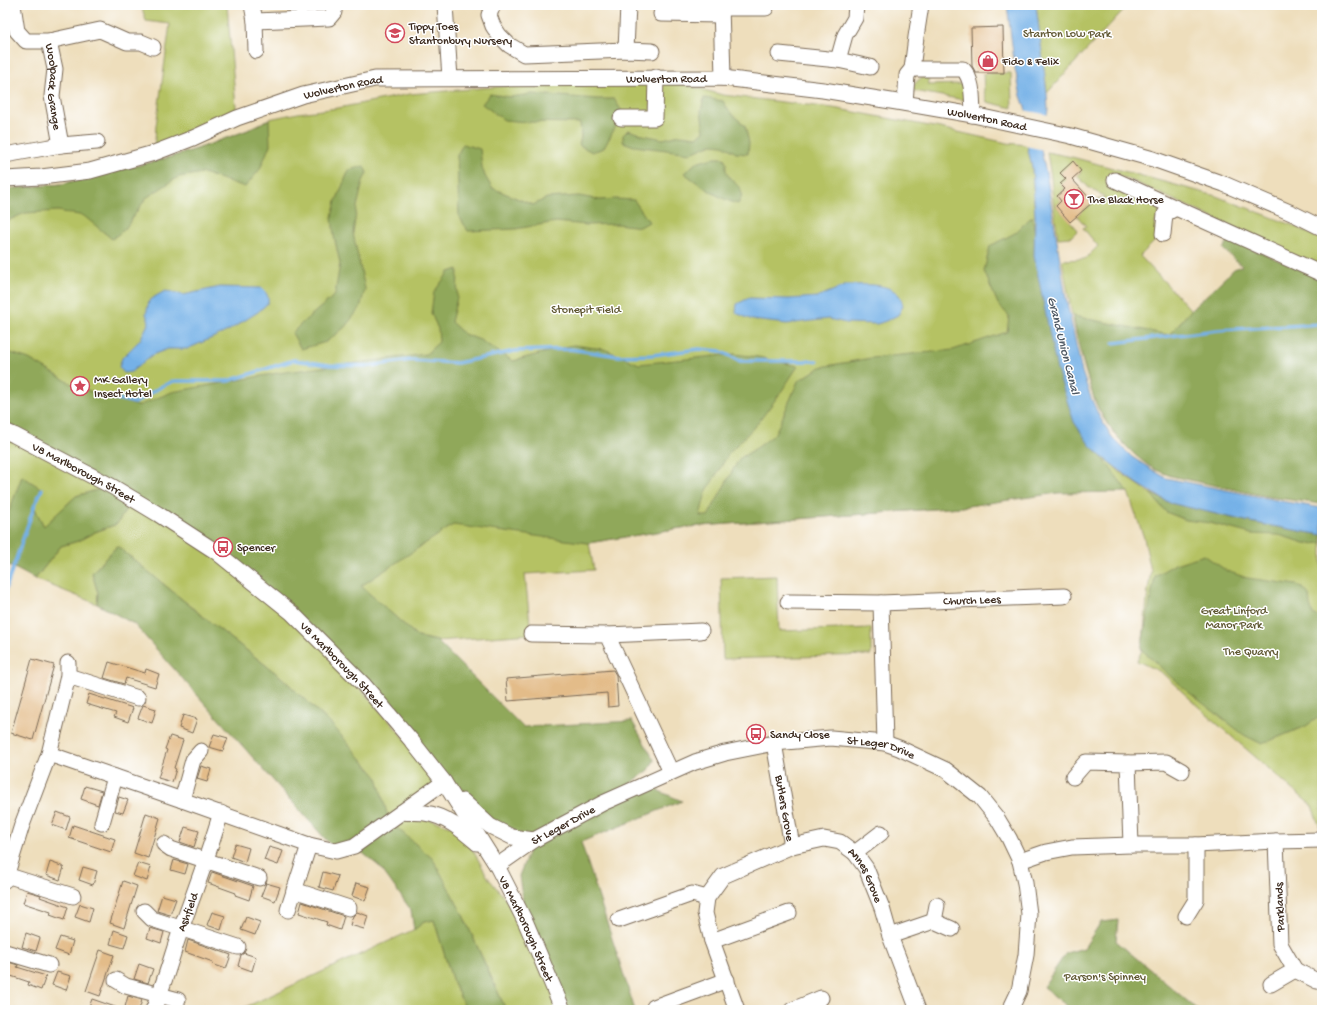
<svg xmlns="http://www.w3.org/2000/svg" width="1327" height="1015" font-family="'Gochi Hand',sans-serif">
  <style>
    .green { fill: #b5c264; stroke: #787641 }
    .forest { fill: #90a85a; stroke: #66693c }
    .water { fill: #75b1e7; stroke: #586e82 }
    .pier { fill: #eedebc }
    .lines { fill: none; stroke-linecap: round; stroke-linejoin: round }
    .stream { stroke: #75b1e7; stroke-width: 3.5 }
    .building { fill: #e3bc89 }
    .minor-casing { stroke: #7a6955; stroke-width: 17 }
    .minor { stroke: #fff; stroke-width: 15 }
    .labels { text-anchor: middle; stroke-width: 3; stroke-linejoin: round; paint-order: stroke }
    .poi-label { font-size: 12px; fill: #3b2a1e; stroke: #fff; text-anchor: start }
    .park-label { font-size: 12px; fill: #605833; stroke: #fff }
    .street-label { font-size: 12px; fill: #3b2a1e; stroke: #fff }
    .water-label { font-size: 13px; font-style: italic; fill: #4f5964; stroke: #fff }
  </style>
  <rect width="100%" height="100%" fill="#fff"/>
  <filter id="ink" filterUnits="userSpaceOnUse"><feTurbulence type="fractalNoise" baseFrequency=".025" numOctaves="2"/><feDisplacementMap in="SourceGraphic" scale="8" xChannelSelector="R" yChannelSelector="G"/><feConvolveMatrix kernelMatrix="1 2 1 2 8 2 1 2 1" color-interpolation-filters="sRGB"/></filter>
  <filter id="wash" filterUnits="userSpaceOnUse"><feTurbulence type="fractalNoise" baseFrequency=".012" numOctaves="4" result="noise"/><feDisplacementMap in="SourceGraphic" scale="16" xChannelSelector="R" yChannelSelector="G"/><feGaussianBlur stdDeviation="0.9" result="paint"/><feColorMatrix in="noise" values="0 0 0 0 0 0 0 0 0 0 0 0 0 0 0 0 0 1.4 0 .05"/><feComposite in="paint" operator="in"/></filter>
  <g filter="url(#wash)">
    <rect width="100%" height="100%" fill="#eedebc"/>
    <g class="green">
      <polygon points="141,5 227,5 237,118 154,153 156,126 170,24 146,21"/>
      <polygon points="1036,5 1128,5 1047,93"/>
      <polygon points="983,73 1011,73 1012,108 987,102 984,91"/>
      <polygon points="656,77 723,95 833,108 940,128 1007,143 1027,145 1032,167 1035,217 1089,444 1120,472 1150,493 1170,503 1250,522 1322,535 1322,833 1312,806 1216,723 1161,672 1137,661 1142,650 1148,590 1151,571 1144,538 1128,492 1119,487 1095,485 961,507 687,527 589,543 594,570 525,574 531,634 437,641 418,637 360,586 5,369 5,189 62,184 157,161 197,149 248,130 269,119 298,113 338,108 410,94 506,86"/>
      <path d="M928,77L929,85L964,84L966,97L964,100L914,91L913,88C916,80 920,78 928,77Z"/>
      <path d="M1047,152L1072,157L1216,196L1292,225L1322,240V268L1146,187L1111,172L1106,182L1109,189L1114,186L1160,210L1155,223L1160,236L1140,256L1191,310L1169,335L1184,478C1165,475 1157,470 1141,458C1123,445 1108,428 1098,408C1093,397 1090,385 1086,373C1075,336 1069,298 1062,260L1085,259L1098,246L1083,228L1086,226L1077,216L1093,202L1105,197L1089,188L1077,175L1081,172L1073,162L1060,173L1066,179L1060,184L1065,189L1057,196L1061,201L1056,206L1078,230L1071,237L1058,238L1053,201L1051,178Z"/>
      <polygon points="5,431 115,485 76,496 44,527 34,507 42,489 5,522"/>
      <polygon points="134,496 292,613 444,782 403,812 461,829 489,879 526,923 563,1010 506,1010 462,913 389,821 333,726 281,677 206,619 117,546 92,573 98,593 97,604 35,579 61,546 78,541 95,532 117,524"/>
      <polygon points="777,576 779,631 871,628 871,655 723,659 721,578"/>
      <polygon points="434,920 452,979 466,1010 239,1010 413,930 424,922"/>
    </g>
    <g class="forest">
      <polygon points="490,94 510,97 533,94 597,99 614,99 623,113 604,148 592,152 579,145 581,137 580,123 527,122 504,120 482,104"/>
      <polygon points="704,98 723,101 728,110 745,126 749,143 748,154 736,153 723,145 712,144 691,153 634,146 623,142 623,135 628,130 643,135 663,139 680,135 697,137 704,131 701,111"/>
      <polygon points="269,119 270,145 260,169 245,187 203,173 178,177 146,198 125,229 112,239 84,216 58,211 25,213 5,222 5,189 62,184 157,161 197,149 248,130"/>
      <polygon points="463,144 480,149 482,167 485,176 492,188 533,205 547,198 579,196 600,200 615,199 634,200 649,222 640,227 618,224 587,225 556,222 515,229 468,231 459,216 457,155"/>
      <path d="M713,158H724C728,166 725,164 726,170C729,185 750,185 738,204C719,199 700,185 684,173L696,163Z"/>
      <polygon points="364,166 367,173 363,181 357,207 353,233 365,289 360,308 344,328 326,342 301,349 292,333 302,323 335,295 340,263 334,236 332,217 336,201 349,170"/>
      <polygon points="1032,216 1047,305 1079,420 1101,456 1128,492 1058,493 961,507 687,527 588,543 453,525 361,586 418,637 437,641 523,727 632,721 654,760 649,770 605,802 652,788 682,801 581,842 635,1010 563,1010 526,923 519,876 533,840 490,826 292,613 134,496 117,524 95,532 78,541 61,546 35,579 5,563 5,522 22,476 42,489 34,507 44,526 76,496 114,485 5,431 5,351 29,359 77,387 138,406 172,392 278,373 426,354 439,342 438,329 431,313 434,292 449,272 458,269 457,298 451,322 464,334 480,340 513,361 573,345 604,349 639,364 734,354 758,357 798,366 781,392 757,424 729,453 706,492 700,516 708,516 739,459 758,447 774,435 781,421 798,381 821,367 871,358 953,350 1007,332 1009,316 998,304 984,271 990,246 1015,233"/>
      <path d="M1229,239L1322,279V504L1269,497L1171,476C1166,474 1161,472 1156,470C1134,458 1110,431 1098,408C1094,399 1091,389 1088,379C1082,358 1077,338 1073,316L1169,335L1191,310L1234,269L1242,266L1223,249Z"/>
      <polygon points="1150,493 1170,503 1250,522 1322,535 1322,543 1308,544 1279,535 1251,534 1210,523 1186,520 1166,512"/>
      <polygon points="117,546 206,619 281,677 333,726 377,777 389,821 433,859 462,913 506,1010 466,1010 452,979 434,920 424,922 414,930 411,910 380,867 354,846 336,851 134,624 97,604 98,593 92,573"/>
      <polygon points="1204,555 1227,571 1247,578 1297,585 1304,589 1309,595 1310,606 1313,614 1322,619 1322,715 1306,726 1262,744 1244,735 1182,687 1141,649 1155,576 1175,564"/>
      <polygon points="1118,920 1116,941 1198,1010 1072,1010 1043,987 1066,953 1084,948 1101,922"/>
    </g>
    <g class="water">
      <polygon points="1007,5 1036,5 1047,93 1048,110 1041,149 1047,178 1066,298 1082,372 1091,398 1099,416 1112,437 1132,457 1151,469 1166,478 1286,502 1322,508 1322,535 1250,522 1170,503 1138,484 1101,456 1089,444 1074,422 1057,370 1034,256 1035,217 1032,167 1027,145 1028,116 1021,96 1015,69"/>
      <path d="M847,285C863,285 885,282 898,294C901,297 902,302 903,306L898,315L886,321L877,324L846,323L828,319L787,324L752,320L736,313L737,304L749,298L789,299L817,297Z"/>
      <path d="M220,287L261,288C267,293 269,296 268,303L258,312L228,331L187,349H168L152,355L131,372L124,373L119,367L122,358L140,340L149,322L146,314L149,301L156,296L165,291L173,292L183,295Z"/>
    </g>
    <polygon class="pier" points="1023,110 1049,115 1044,150 1025,146 1026,116"/>
    <g class="lines">
      <g class="stream">
        <polyline points="1113,343 1218,330 1322,324"/>
        <polyline points="110,397 135,403 162,386 174,381 228,381 294,360 329,365 370,366 411,360 457,363 515,351 569,349 619,356 652,355 699,349 720,351 740,361 817,361"/>
        <polyline points="5,591 34,507 42,489"/>
      </g>
    </g>
    <g id="blocks">
      <g class="building">
        <polygon points="1003,27 1004,73 976,73 972,66 971,28"/>
        <polygon points="1073,161 1081,171 1072,179 1093,202 1070,222 1056,206 1061,201 1057,196 1065,189 1060,184 1066,179 1060,173"/>
        <polygon points="32,659 54,665 33,740 11,733"/>
        <polygon points="109,662 145,673 146,669 159,674 155,687 126,678 124,684 104,678"/>
        <polygon points="613,670 616,675 618,706 608,707 607,693 508,701 506,679"/>
        <polygon points="89,694 133,708 128,722 114,717 116,713 86,704"/>
        <polygon points="143,705 156,709 152,723 138,718"/>
        <polygon points="183,715 197,719 192,733 179,728"/>
        <polygon points="214,734 228,738 223,751 209,747"/>
        <polygon points="170,736 183,740 174,768 176,769 172,782 158,778 167,750 165,749"/>
        <polygon points="201,766 211,769 207,782 197,779"/>
        <polygon points="85,786 102,791 98,805 81,799"/>
        <polygon points="119,797 128,800 123,813 115,811"/>
        <polygon points="57,812 70,817 66,830 52,825"/>
        <polygon points="146,813 160,818 148,858 134,853"/>
        <polygon points="73,825 115,839 111,852 69,838"/>
        <polygon points="185,827 199,831 194,847 180,842"/>
        <polygon points="235,844 249,848 245,862 231,857"/>
        <polygon points="269,847 283,851 278,865 264,860"/>
        <polygon points="174,860 188,864 185,874 171,870"/>
        <polygon points="50,862 64,867 60,880 46,875"/>
        <polygon points="138,863 151,867 147,881 133,876"/>
        <polygon points="83,867 97,871 93,885 79,880"/>
        <polygon points="212,872 253,886 249,900 235,895 236,893 208,883"/>
        <polygon points="323,872 338,876 333,891 319,887"/>
        <polygon points="123,881 137,886 124,928 110,923"/>
        <polygon points="266,883 280,887 275,901 261,896"/>
        <polygon points="356,883 370,887 365,901 352,896"/>
        <polygon points="27,891 41,895 40,897 68,907 64,920 50,915 51,912 23,903"/>
        <polygon points="162,895 176,899 170,915 157,911"/>
        <polygon points="302,902 344,916 340,930 326,925 327,922 299,913"/>
        <polygon points="80,904 93,908 89,922 75,917"/>
        <polygon points="212,912 225,916 221,930 207,925"/>
        <polygon points="357,912 368,916 364,929 350,925 353,916"/>
        <polygon points="246,917 260,922 255,935 241,930"/>
        <polygon points="150,928 164,932 161,943 147,938"/>
        <polygon points="114,930 128,935 124,948 110,944"/>
        <polygon points="26,933 40,938 36,951 22,947"/>
        <polygon points="60,937 73,941 69,955 55,950"/>
        <polygon points="188,940 231,955 226,969 212,964 213,962 185,952"/>
        <polygon points="100,950 114,955 100,996 86,991"/>
        <polygon points="244,953 256,957 252,971 238,966 241,955"/>
        <polygon points="5,961 18,965 17,967 46,976 41,990 28,985 29,982 5,974"/>
        <polygon points="139,964 153,969 148,983 134,979"/>
        <polygon points="57,972 71,976 66,990 52,985"/>
        <polygon points="128,996 142,1000 139,1010 133,1010 125,1007"/>
        <polygon points="92,999 118,1008 118,1010 88,1010"/>
      </g>
    </g>
  </g>
  <g filter="url(#ink)">
    <use href="#blocks" fill-opacity="0" stroke="#7a6955" stroke-width="1"/>
    <g class="lines">
      <g class="minor-casing">
        <g id="minor">
          <path id="s1" d="M13,5L17,31L26,41H49L55,69L52,96L61,145"/>
          <polyline points="252,5 255,21 329,18 334,12 334,5"/>
          <polyline points="445,5 450,78"/>
          <polyline points="493,5 489,15 493,26 499,35 509,45 524,54 626,50 652,51"/>
          <polyline points="721,5 723,78"/>
          <polyline points="721,8 766,8"/>
          <polyline points="661,14 721,15"/>
          <polyline points="255,21 256,51"/>
          <polyline points="49,41 100,30 127,42 141,42 153,47"/>
          <polyline points="626,50 628,5"/>
          <polyline points="779,54 838,60 845,35 855,18 856,5"/>
          <polyline points="838,60 870,67"/>
          <polyline points="912,69 916,37 921,5"/>
          <path d="M905,103L907,75L912,69H963C974,81 972,100 973,115"/>
          <polyline points="621,118 655,118 656,77"/>
          <polyline points="5,155 61,145 97,142"/>
          <path id="s2" d="M5,179L41,177L90,171L154,153L193,138L237,118L303,95L375,79L723,78L823,90L897,102L973,115L1071,136L1153,159L1224,184L1294,214L1322,228"/>
          <polyline points="1115,180 1176,208"/>
          <polyline points="1163,234 1165,214 1176,208 1322,274"/>
          <path id="s3" d="M5,431L14,435L113,487L158,514L215,551L292,613L364,685L411,740L444,782L497,866L526,923L563,1010"/>
          <polyline points="788,602 881,603 885,743"/>
          <path id="s4" d="M881,603L1064,596"/>
          <polyline points="531,634 607,635 671,772"/>
          <polyline points="607,635 701,631"/>
          <polyline points="68,676 138,698"/>
          <path id="s5" d="M774,743L792,846L723,876L707,898L705,913L712,941L789,913"/>
          <polyline points="49,754 182,800 309,845 336,851 354,846 444,782"/>
          <polyline points="1128,763 1166,762 1182,771"/>
          <polyline points="1073,777 1086,762 1128,763 1131,845 1196,845 1196,900 1186,916"/>
          <polyline points="182,800 193,760 201,751"/>
          <polyline points="463,801 490,826 512,837 534,840"/>
          <path d="M402,812C410,813 418,812 425,813C446,816 462,830 477,843"/>
          <polyline points="102,823 115,777"/>
          <polyline points="164,844 171,849 259,878"/>
          <polyline points="1196,845 1276,841 1322,840"/>
          <path id="s6" d="M792,846L824,839L840,842L855,853L866,868L882,908L890,936L918,1010"/>
          <polyline points="855,853 881,833"/>
          <polyline points="1020,861 1046,852 1072,847 1131,845"/>
          <path id="s7" d="M497,866L534,840L603,803L695,762L725,753L774,743L831,738L885,743L899,748L946,770L980,797L997,818L1009,838L1020,861L1025,883L1029,914L1026,955L1019,991L1010,1010"/>
          <polyline points="6,875 73,896"/>
          <polyline points="5,880 22,825 49,754 68,676 68,663"/>
          <polyline points="294,890 349,908"/>
          <polyline points="288,910 309,845"/>
          <polyline points="144,911 152,919 238,947"/>
          <polyline points="619,920 692,894 707,898"/>
          <polyline points="934,921 937,905"/>
          <polyline points="890,936 934,921 952,929"/>
          <polyline points="712,941 737,1010"/>
          <polyline points="5,952 49,965"/>
          <polyline points="1295,970 1317,981 1322,982"/>
          <polyline points="116,980 126,986 178,1000"/>
          <polyline points="1271,984 1295,970 1280,944 1276,841"/>
          <polyline points="654,1007 727,980"/>
          <path id="s8" d="M153,1010C165,983 172,954 182,926C196,889 209,852 221,813"/>
          <polyline points="792,1010 821,998"/>
        </g>
      </g>
      <use href="#minor" class="minor"/>
    </g>
  </g>
  <defs>
    <g id="school-ring" transform="scale(1)"><circle r="9.5" fill="#fff" stroke="#d1495b" stroke-width="1.5"/><path d="M0-5L7-2L0 1L-7-2ZM-4 1L0 2.5L4 1V4Q0 6-4 4Z" fill="#d1495b"/></g>
    <g id="shop-ring" transform="scale(1)"><circle r="9.5" fill="#fff" stroke="#d1495b" stroke-width="1.5"/><path d="M-5-2.5h2.3a2.7 3.5 0 0 1 5.4 0H5L5.5 6h-11ZM-1.5-2.5h3a1.5 2.3 0 0 0-3 0Z" fill="#d1495b"/></g>
    <g id="bar-ring" transform="scale(1)"><circle r="9.5" fill="#fff" stroke="#d1495b" stroke-width="1.5"/><path d="M-6-5H6L.8 .8V4.5H3.5V6h-7V4.5H-.8V.8Z" fill="#d1495b"/></g>
    <g id="sight-ring" transform="scale(1)"><circle r="9.5" fill="#fff" stroke="#d1495b" stroke-width="1.5"/><path d="M0-6L1.8-2.2L6-1.7L2.9 1.2L3.7 5.4L0 3.3L-3.7 5.4L-2.9 1.2L-6-1.7L-1.8-2.2Z" fill="#d1495b"/></g>
    <g id="bus-ring" transform="scale(1)"><circle r="9.5" fill="#fff" stroke="#d1495b" stroke-width="1.5"/><path d="M-5-6H5V4H4V6H2V4H-2V6H-4V4H-5ZM-3.5-4V0h7V-4ZM-3.5 1.2v1.5H-2V1.2ZM2 1.2v1.5H3.5V1.2Z" fill="#d1495b"/></g>
  </defs>
  <g fill-rule="evenodd">
    <use href="#school-ring" x="395" y="33"/>
    <use href="#shop-ring" x="988" y="61"/>
    <use href="#bar-ring" x="1074" y="199"/>
    <use href="#sight-ring" x="80" y="386"/>
    <use href="#bus-ring" x="223" y="547"/>
    <use href="#bus-ring" x="756" y="734"/>
  </g>
  <g class="labels">
    <g class="poi-label">
      <text x="409" y="30">Tippy Toes<tspan x="409" dy="14">Stantonbury Nursery</tspan></text>
      <text x="1002" y="65">Fido &amp; Felix</text>
      <text x="1088" y="203">The Black Horse</text>
      <text x="94" y="383">MK Gallery<tspan x="94" dy="14">Insect Hotel</tspan></text>
      <text x="237" y="551">Spencer</text>
      <text x="770" y="738">Sandy Close</text>
    </g>
    <g class="park-label">
      <text x="1067" y="37">Stanton Low Park</text>
      <text x="586" y="313">Stonepit Field</text>
      <text x="1234" y="614">Great Linford<tspan x="1234" dy="14">Manor Park</tspan></text>
      <text x="1251" y="655">The Quarry</text>
      <text x="1105" y="980">Parson's Spinney</text>
    </g>
    <g class="street-label">
      <text dy="4" stroke="none"><textPath href="#s2" startOffset="677">Wolverton Road</textPath></text>
      <text dy="4" stroke="none"><textPath href="#s1" startOffset="109">Woolpack Grange</textPath></text>
      <text dy="4" stroke="none"><textPath href="#s2" startOffset="353">Wolverton Road</textPath></text>
      <text dy="4" stroke="none"><textPath href="#s2" startOffset="1001">Wolverton Road</textPath></text>
      <text dy="4" stroke="none"><textPath href="#s3" startOffset="89">V8 Marlborough Street</textPath></text>
      <text dy="4" stroke="none"><textPath href="#s4" startOffset="91">Church Lees</textPath></text>
      <text dy="4" stroke="none"><textPath href="#s3" startOffset="413">V8 Marlborough Street</textPath></text>
      <text dy="4" stroke="none"><textPath href="#s7" startOffset="414">St Leger Drive</textPath></text>
      <text dy="4" stroke="none"><textPath href="#s5" startOffset="66">Butlers Grove</textPath></text>
      <text dy="4" stroke="none"><textPath href="#s7" startOffset="78">St Leger Drive</textPath></text>
      <text dy="4" stroke="none"><textPath href="#s6" startOffset="92">Annes Grove</textPath></text>
      <text transform="translate(1279 907) rotate(-92)" y="4">Parklands</text>
      <text dy="4" stroke="none"><textPath href="#s8" startOffset="104">Ashfield</textPath></text>
      <text dy="4" stroke="none"><textPath href="#s3" startOffset="737">V8 Marlborough Street</textPath></text>
    </g>
    <g class="water-label">
      <text transform="translate(1065 345) rotate(76)" y="5">Grand Union Canal</text>
    </g>
  </g>
  <rect width="1327" height="1015" fill="none" stroke="#fff" stroke-width="20"/>
</svg>
